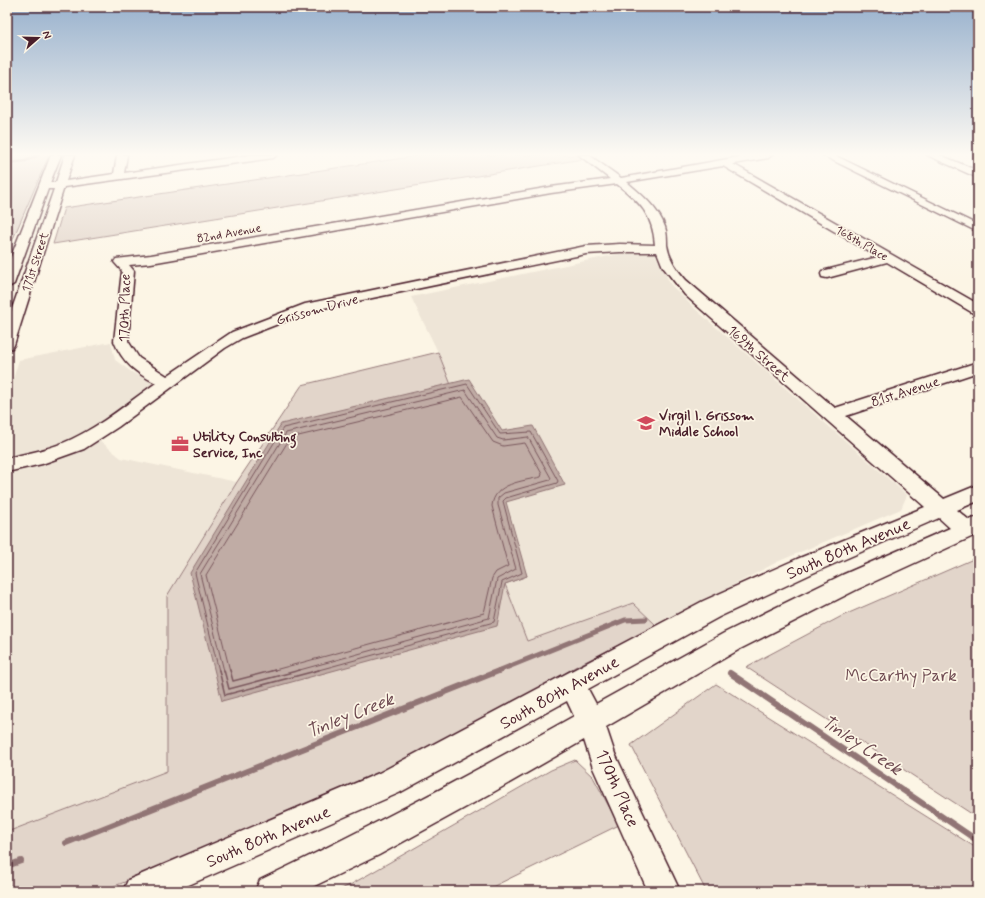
<svg xmlns="http://www.w3.org/2000/svg" width="985" height="898" font-family="Mynerve,sans-serif">
  <style>
    .built { fill: #eee5d7 }
    .green { fill: #e2d5ca; stroke: #967a7a }
    .water { fill: #c0aca5; stroke: #917474 }
    .lines { fill: none; stroke-linecap: round; stroke-linejoin: round }
    .shore-far1 { stroke: #79575c; stroke-width: 1 }
    .shore { stroke: #79575c; stroke-width: 1.5 }
    .stream-far2 { stroke: #917474; stroke-width: 2.5 }
    .stream-far1 { stroke: #917474; stroke-width: 5 }
    .stream { stroke: #917474; stroke-width: 6 }
    .minor-casing { stroke: #4a1f2b; stroke-width: 3 }
    .minor { fill: #fcf5e5; fill-rule: evenodd }
    .labels { text-anchor: middle; stroke-width: 3.5; stroke-linejoin: round; paint-order: stroke }
    .far-street-label { font-size: 12px; fill: #4a1f2b; stroke: #fcf5e5 }
    .street-label { font-size: 14px; fill: #4a1f2b; stroke: #fcf5e5 }
    .poi-label { font-size: 14px; font-weight: bold; fill: #4a1f2b; stroke: #fcf5e5; text-anchor: start }
    .near-street-label { font-size: 17px; fill: #4a1f2b; stroke: #fcf5e5 }
    .near-park-label { font-size: 17px; fill: #704c53; stroke: #fcf5e5 }
    .near-water-label { font-size: 18px; font-style: italic; fill: #6d4950; stroke: #fcf5e5 }
  </style>
  <rect width="100%" height="100%" fill="#fcf5e5"/>
  <filter id="ink" filterUnits="userSpaceOnUse"><feTurbulence type="fractalNoise" baseFrequency=".025" numOctaves="2"/><feDisplacementMap in="SourceGraphic" scale="8" xChannelSelector="R" yChannelSelector="G"/><feConvolveMatrix kernelMatrix="1 2 1 2 8 2 1 2 1" color-interpolation-filters="sRGB"/></filter>
  <g filter="url(#ink)">
    <g class="built">
      <polygon points="619,254 655,254 671,285 693,307 907,495 901,509 777,562 657,626 633,603 527,641 505,584 527,576 438,352 411,297"/>
      <polygon points="111,342 115,360 133,373 156,384 106,421 92,427 99,440 121,458 237,482 167,596 168,771 7,832 7,398 19,360"/>
    </g>
    <g class="green">
      <polygon points="7,155 49,155 7,253"/>
      <polygon points="424,155 578,155 583,159 53,244 64,208"/>
      <polygon points="438,352 527,576 505,584 527,641 633,603 657,626 575,667 480,725 245,837 101,891 7,891 7,832 167,771 167,596 237,482 302,385"/>
      <polygon points="978,557 978,818 746,667 842,616"/>
      <polygon points="716,684 978,849 978,891 706,891 631,745"/>
      <polygon points="575,760 593,777 619,825 484,891 337,891 350,885 551,770"/>
    </g>
    <polygon class="water" points="469,379 502,431 533,426 565,485 506,502 527,576 505,584 497,626 222,701 190,573 281,424"/>
    <g class="lines">
      <g class="shore-far1">
        <polyline points="219,671 195,573 283,428 467,384 500,434 531,432 558,481 557,483 506,498 503,501 522,573 502,582 494,622 315,671"/>
        <polyline points="224,671 200,574 286,433 465,390 497,438 503,440 528,437 551,478 550,480 504,493 498,498 498,505 516,569 497,579 489,618 296,671"/>
        <path d="M230,671L206,575L290,438L462,397L493,442L503,446L525,443L542,474L541,477C523,481 494,483 492,506L508,566L496,572L492,578L484,613L271,671"/>
      </g>
      <g class="shore">
        <polyline points="219,670 225,695 319,670"/>
        <polyline points="224,670 229,689 300,670"/>
        <polyline points="230,670 233,681 275,670"/>
      </g>
      <polyline class="stream-far2" points="7,163 25,161 39,155"/>
      <polyline class="stream-far1" points="498,671 625,620 646,619"/>
      <g class="stream">
        <polyline points="730,673 978,841"/>
        <polyline points="66,843 501,670"/>
        <polyline points="7,866 21,861"/>
      </g>
      <g class="minor-casing">
        <g id="minor">
          <polygon points="51,155 61,155 50,183 56,182 65,155 75,155 66,181 114,174 117,155 127,155 124,173 250,155 277,155 273,158 64,187 14,345 12,348 7,350 7,323 54,189 48,189 14,284 7,288 7,267"/>
          <path d="M579,155H589L621,178L750,155H772L768,158L733,164L978,304V314L973,313L887,262L827,278L822,277L821,274L822,271L878,257L723,166L627,182C641,194 659,209 665,227C667,233 667,239 667,245C669,259 677,270 686,280L835,408L978,362V372L846,416L944,499L978,485V501L957,510L969,520L978,517V534L858,589L740,649L606,727L615,754L680,891H648L593,768L584,740L490,794L379,855L304,891H255L260,880C367,829 471,774 574,716L567,701L399,793L175,891H123L128,880L379,773L703,601L797,559L925,507L685,295L663,267L657,252H620L586,254L314,310L242,338L225,348L118,427L84,449L42,464L7,472V458C29,453 51,449 72,439C102,425 129,402 156,383C136,373 122,362 114,341L122,271L114,262L116,259L151,255L551,187L610,179ZM617,184C640,202 653,215 655,245L620,244L586,246L305,304L232,332L167,376L139,358L128,341L134,271L129,265L151,263L551,193ZM939,518L950,528L842,575L724,633L596,704L588,689L719,617L813,573Z"/>
          <polygon points="822,155 834,155 978,225 978,232"/>
          <polygon points="927,155 940,155 978,171 978,178"/>
        </g>
      </g>
      <use href="#minor" class="minor"/>
    </g>
  </g>
  <linearGradient id="sky" x2="0" y2="1"><stop stop-color="#98b1cd"/><stop offset="0.55" stop-color="#fefaf3"/><stop offset="1" stop-color="#fefaf3" stop-opacity="0"/></linearGradient>
  <rect width="985" height="281" fill="url(#sky)"/>
  <defs>
    <g id="school-bare" transform="scale(1.38)"><path d="M0-5L7-2L0 1L-7-2ZM-4 1L0 2.5L4 1V4Q0 6-4 4Z" fill="#d1495b" stroke="#fcf5e5" stroke-width="2.5" paint-order="stroke"/></g>
    <g id="office-bare" transform="scale(1.38)"><path d="M-6-3h4V-5.5h4V-3h4V5H-6ZM-1-4.5V-3h2v-1.5ZM-6 0V1H6V0Z" fill="#d1495b" stroke="#fcf5e5" stroke-width="2.5" paint-order="stroke"/></g>
  </defs>
  <g fill-rule="evenodd">
    <use href="#school-bare" x="646" y="423"/>
    <use href="#office-bare" x="180" y="444"/>
  </g>
  <g class="labels">
    <g class="far-street-label">
      <text transform="translate(229 233) rotate(-10)" y="4">82nd Avenue</text>
      <text transform="translate(862 243) rotate(30)" y="4">168th Place</text>
      <text transform="translate(35 262) rotate(-72)" y="4">171st Street</text>
    </g>
    <g class="street-label">
      <text transform="translate(124 308) rotate(-89)" y="5">170th Place</text>
      <text transform="translate(317 309) rotate(-15)" y="5">Grissom Drive</text>
      <text transform="translate(759 353) rotate(41)" y="5">169th Street</text>
      <text transform="translate(905 391) rotate(-18)" y="5">81st Avenue</text>
    </g>
    <g class="poi-label">
      <text x="659" y="420">Virgil I. Grissom<tspan x="659" dy="16">Middle School</tspan></text>
      <text x="193" y="441">Utility Consulting<tspan x="193" dy="16">Service, Inc</tspan></text>
    </g>
    <g class="near-street-label">
      <text transform="translate(848 548) rotate(-23)" y="6">South 80th Avenue</text>
      <text transform="translate(559 692) rotate(-29)" y="6">South 80th Avenue</text>
      <text transform="translate(618 788) rotate(66)" y="6">170th Place</text>
      <text transform="translate(268 836) rotate(-23)" y="6">South 80th Avenue</text>
    </g>
    <g class="near-park-label">
      <text x="901" y="681">McCarthy Park</text>
    </g>
    <g class="near-water-label">
      <text transform="translate(350 715) rotate(-22)" y="6">Tinley Creek</text>
      <text transform="translate(862 745) rotate(34)" y="6">Tinley Creek</text>
    </g>
  </g>
  <rect width="985" height="898" fill="none" stroke="#fcf5e5" stroke-width="24"/>
  <rect x="12" y="12" width="961" height="874" fill="none" stroke="#4a1f2b" stroke-width="1.5" filter="url(#ink)"/>
  <g transform="translate(38 38) rotate(70)" stroke="#fcf5e5" stroke-width="3" paint-order="stroke">
  <path d="M0-3L7 15L0 10L-7 15Z" fill="#4a1f2b"/>
  <text y="-6" font-size="11" font-weight="bold" text-anchor="middle" fill="#4a1f2b">N</text>
  </g>
</svg>
